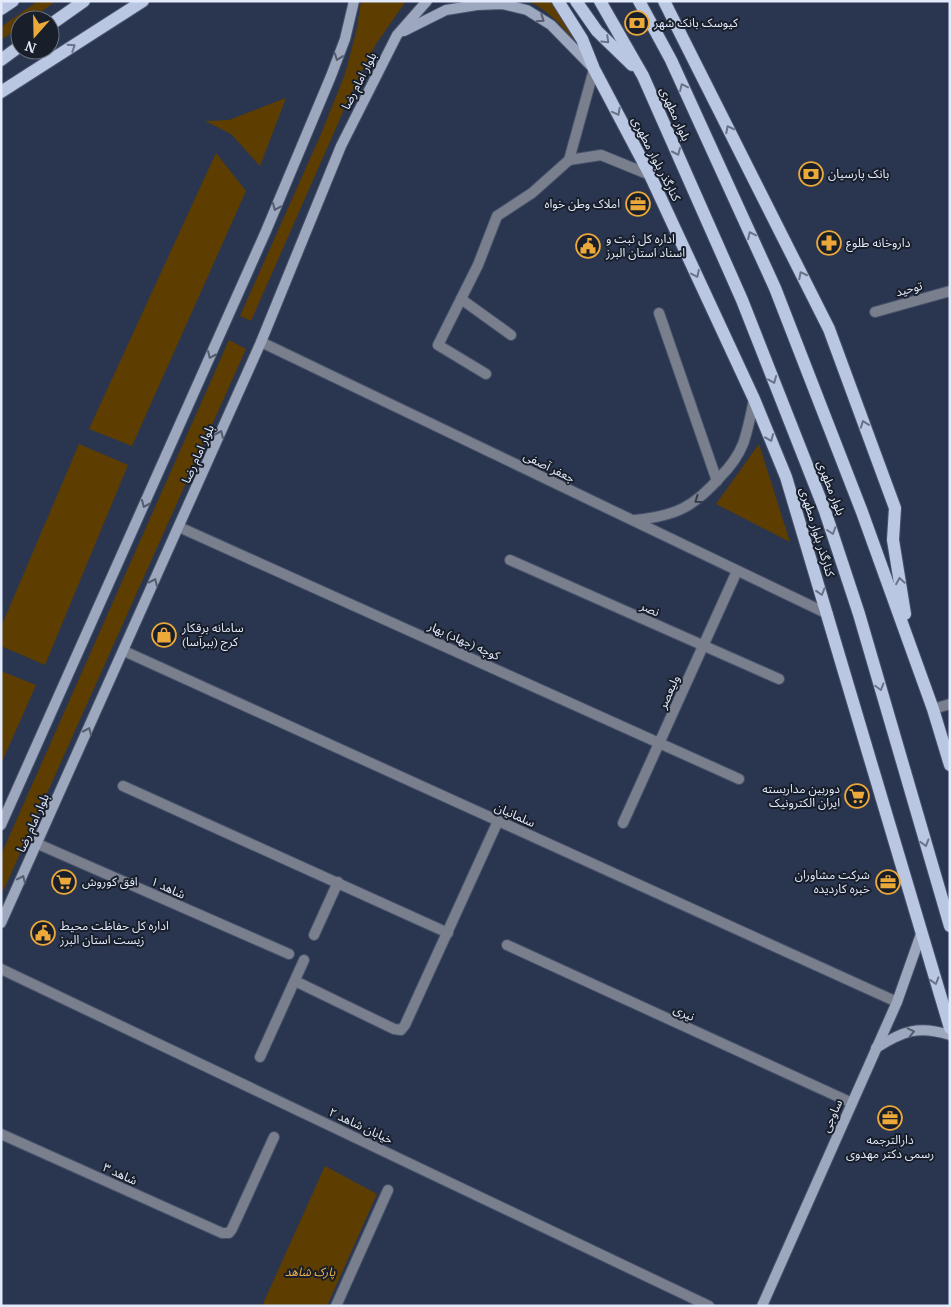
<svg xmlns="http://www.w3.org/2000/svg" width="951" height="1307" font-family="'PT Serif','Noto Sans Arabic',serif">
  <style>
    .green { fill: #5d3d00 }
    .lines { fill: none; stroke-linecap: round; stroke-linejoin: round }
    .street-casing { stroke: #47536b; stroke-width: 12 }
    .secondary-casing { stroke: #47536b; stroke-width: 12 }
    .primary-casing { stroke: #47536b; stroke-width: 14 }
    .street { stroke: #797f8d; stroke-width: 10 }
    .secondary { stroke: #9da8be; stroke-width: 10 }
    .primary { stroke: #bac7e3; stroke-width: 12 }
    .oneway { stroke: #545c6d }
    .oneway2 { stroke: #697286 }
    .oneway3 { stroke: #353b48 }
    .labels { text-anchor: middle; stroke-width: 4; stroke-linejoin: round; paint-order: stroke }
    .poi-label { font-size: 12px; fill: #e2eafb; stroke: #181e2a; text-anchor: start }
    .street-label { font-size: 12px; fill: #e2eafb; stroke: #181e2a }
    .park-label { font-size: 12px; font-style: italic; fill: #f1b24e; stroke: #181e2a }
  </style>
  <rect width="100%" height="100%" fill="#2a3650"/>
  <g class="green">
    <polygon points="38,1 56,1 30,20 20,20 20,27 1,40 1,27"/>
    <polygon points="361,1 406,1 376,44 354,87 251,321 240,316 321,134 345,74 357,28"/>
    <path d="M526,1H550L577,43C561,26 548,8 526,1Z"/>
    <polygon points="286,98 260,166 231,134 205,121 229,120"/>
    <polygon points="216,153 246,191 132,446 89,429"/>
    <polygon points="229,340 246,349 1,896 1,855"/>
    <polygon points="79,444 128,465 45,665 1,646 1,627"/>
    <polygon points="759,444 790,542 716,504"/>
    <polygon points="1,671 36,685 1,764"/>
    <polygon points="325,1166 377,1194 327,1306 262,1306"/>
  </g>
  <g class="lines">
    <g class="street-casing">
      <g id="street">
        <polyline points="569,160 601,155 650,175"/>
        <polyline points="461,299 511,335"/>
        <polyline points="875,312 950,291"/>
        <polyline points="659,313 717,481"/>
        <polyline points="261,342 828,614"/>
        <polyline points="486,374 438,345 478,265 497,216 532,193 569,160 594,69"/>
        <path d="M635,520C676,516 694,507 721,476C730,467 738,456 743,444C748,430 751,414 754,399"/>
        <polyline points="179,527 739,779"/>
        <polyline points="510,560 779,679"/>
        <polyline points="124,651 897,1002"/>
        <polyline points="933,709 950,704"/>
        <polyline points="123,786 448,933"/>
        <polyline points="623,823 737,571"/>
        <polyline points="38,844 289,954"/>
        <polyline points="314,935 338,882"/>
        <polyline points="507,945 852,1103"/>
        <polyline points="1,969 709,1306"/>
        <polyline points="295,981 394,1029 401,1030 405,1025 498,821"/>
        <polyline points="260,1057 304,960"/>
        <polyline points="1,1134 222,1233 229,1233 232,1229 274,1137"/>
        <polyline points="336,1306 388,1190"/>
      </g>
    </g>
    <g class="secondary-casing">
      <g id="secondary">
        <polyline points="404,31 446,10 477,5 502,4 527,10 551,25 592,67"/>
        <polyline points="1,825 266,231 331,76 345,39 354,1"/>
        <polyline points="1,923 261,342 341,146 397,35 427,1"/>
        <path d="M876,1048C903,1031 918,1025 950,1035"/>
        <polyline points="762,1306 897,1002 921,934"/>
      </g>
    </g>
    <g class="primary-casing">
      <g id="primary">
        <polyline points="558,1 582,39 594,69 650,175 754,399 786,477 950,1028"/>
        <polyline points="576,1 597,31 632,65"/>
        <polyline points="600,1 643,76 742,300 825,511 859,614 950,926"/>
        <polyline points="639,1 671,60 775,288 862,512 933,709 950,765"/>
        <polyline points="664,1 829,329 895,508 893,540 905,614"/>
        <polyline points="1,9 13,1"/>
        <polyline points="50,25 84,1"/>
        <polyline points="1,60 20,46"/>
        <polyline points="1,92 143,1"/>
      </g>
    </g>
    <use href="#street" class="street"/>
    <use href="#secondary" class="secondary"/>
    <use href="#primary" class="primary"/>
  </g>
  <defs><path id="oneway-chevron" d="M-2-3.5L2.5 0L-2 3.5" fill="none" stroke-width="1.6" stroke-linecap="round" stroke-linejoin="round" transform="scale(1.25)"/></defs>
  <g class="oneway">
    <use href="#oneway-chevron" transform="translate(541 19) rotate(33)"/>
    <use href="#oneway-chevron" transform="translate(338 57) rotate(110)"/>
    <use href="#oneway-chevron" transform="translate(276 207) rotate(112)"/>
    <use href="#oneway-chevron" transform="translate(211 355) rotate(114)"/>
    <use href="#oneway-chevron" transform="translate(220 434) rotate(-66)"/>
    <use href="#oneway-chevron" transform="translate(145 504) rotate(114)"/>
    <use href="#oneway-chevron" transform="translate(154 582) rotate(-66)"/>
    <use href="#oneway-chevron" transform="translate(88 731) rotate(-66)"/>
    <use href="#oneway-chevron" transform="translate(22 879) rotate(-65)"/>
    <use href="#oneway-chevron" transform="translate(911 1032) rotate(-13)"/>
  </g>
  <g class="oneway2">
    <use href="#oneway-chevron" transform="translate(606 40) rotate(44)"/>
    <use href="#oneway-chevron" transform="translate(72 47) rotate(-33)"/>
    <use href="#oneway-chevron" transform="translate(683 87) rotate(-115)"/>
    <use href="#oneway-chevron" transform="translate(617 112) rotate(62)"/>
    <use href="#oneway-chevron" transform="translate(729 129) rotate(-117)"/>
    <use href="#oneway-chevron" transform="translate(677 152) rotate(66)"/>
    <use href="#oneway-chevron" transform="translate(751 235) rotate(-115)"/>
    <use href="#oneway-chevron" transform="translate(696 274) rotate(65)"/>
    <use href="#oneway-chevron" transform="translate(802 275) rotate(-117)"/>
    <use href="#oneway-chevron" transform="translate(773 380) rotate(68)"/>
    <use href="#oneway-chevron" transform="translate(864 424) rotate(-110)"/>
    <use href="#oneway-chevron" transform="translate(770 438) rotate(68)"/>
    <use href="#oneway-chevron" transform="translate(832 531) rotate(72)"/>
    <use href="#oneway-chevron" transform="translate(900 581) rotate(-99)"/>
    <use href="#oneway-chevron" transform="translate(821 592) rotate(73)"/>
    <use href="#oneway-chevron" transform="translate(880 687) rotate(74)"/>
    <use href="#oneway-chevron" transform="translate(925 843) rotate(74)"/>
    <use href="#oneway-chevron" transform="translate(935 981) rotate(73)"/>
  </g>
  <use class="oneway3" href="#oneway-chevron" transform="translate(698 500) rotate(144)"/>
  <defs>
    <g id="bank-ring" transform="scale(1.25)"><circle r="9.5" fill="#181e2a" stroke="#eca93a" stroke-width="1.5"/><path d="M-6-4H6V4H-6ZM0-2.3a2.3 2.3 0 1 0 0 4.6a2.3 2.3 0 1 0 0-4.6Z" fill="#eca93a"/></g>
    <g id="office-ring" transform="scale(1.25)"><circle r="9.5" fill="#181e2a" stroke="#eca93a" stroke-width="1.5"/><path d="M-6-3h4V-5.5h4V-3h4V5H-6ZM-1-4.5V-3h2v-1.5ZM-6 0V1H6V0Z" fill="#eca93a"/></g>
    <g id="pharmacy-ring" transform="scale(1.25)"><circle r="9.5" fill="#181e2a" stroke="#eca93a" stroke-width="1.5"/><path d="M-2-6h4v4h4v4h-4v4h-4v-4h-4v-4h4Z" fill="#eca93a"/></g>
    <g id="civic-ring" transform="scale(1.25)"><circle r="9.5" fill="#181e2a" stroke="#eca93a" stroke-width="1.5"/><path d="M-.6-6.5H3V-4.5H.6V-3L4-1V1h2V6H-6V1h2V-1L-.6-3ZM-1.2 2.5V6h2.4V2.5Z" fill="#eca93a"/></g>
    <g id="shop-ring" transform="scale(1.25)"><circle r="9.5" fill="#181e2a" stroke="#eca93a" stroke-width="1.5"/><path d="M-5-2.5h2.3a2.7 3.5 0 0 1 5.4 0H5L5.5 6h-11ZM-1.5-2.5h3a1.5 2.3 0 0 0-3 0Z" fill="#eca93a"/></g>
    <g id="supermarket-ring" transform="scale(1.25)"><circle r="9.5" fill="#181e2a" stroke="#eca93a" stroke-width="1.5"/><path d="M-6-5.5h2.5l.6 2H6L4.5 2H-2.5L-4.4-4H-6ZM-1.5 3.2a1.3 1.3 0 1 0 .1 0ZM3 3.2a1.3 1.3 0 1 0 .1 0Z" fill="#eca93a"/></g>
  </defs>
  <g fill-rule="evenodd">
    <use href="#bank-ring" x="637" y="23"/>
    <use href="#bank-ring" x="811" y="174"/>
    <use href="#office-ring" x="638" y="204"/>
    <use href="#pharmacy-ring" x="829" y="243"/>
    <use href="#civic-ring" x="588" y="246"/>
    <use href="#shop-ring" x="164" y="635"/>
    <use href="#supermarket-ring" x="857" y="796"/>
    <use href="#supermarket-ring" x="64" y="882"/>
    <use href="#office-ring" x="888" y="882"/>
    <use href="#civic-ring" x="43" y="933"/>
    <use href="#office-ring" x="890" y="1118"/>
  </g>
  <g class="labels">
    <g class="poi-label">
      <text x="654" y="27">کیوسک بانک شهر</text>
      <text x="828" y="178">بانک پارسیان</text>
      <text x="620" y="208" text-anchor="end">املاک وطن خواه</text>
      <text x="606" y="243">اداره کل ثبت و<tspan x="606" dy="14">اسناد استان البرز</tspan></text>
      <text x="846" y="247">داروخانه طلوع</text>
      <text x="182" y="632">سامانه برقکار<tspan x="182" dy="14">کرج (ببرآسا)</tspan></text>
      <text x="840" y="793" text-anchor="end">دوربین مداربسته<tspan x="840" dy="14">ایران الکترونیک</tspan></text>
      <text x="870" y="879" text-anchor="end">شرکت مشاوران<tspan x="870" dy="14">خبره کاردیده</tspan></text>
      <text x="82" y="886">افق کوروش</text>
      <text x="60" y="930">اداره کل حفاظت محیط<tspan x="60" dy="14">زیست استان البرز</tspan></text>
      <text x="890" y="1144" text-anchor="middle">دارالترجمه<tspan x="890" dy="14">رسمی دکتر مهدوی</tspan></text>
    </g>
    <g class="street-label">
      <text transform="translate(359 81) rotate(-63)" y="4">بلوار امام رضا</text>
      <text transform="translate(675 114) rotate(66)" y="4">بلوار مطهری</text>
      <text transform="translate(656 159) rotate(63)" y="4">کنارگذر بلوار مطهری</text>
      <text transform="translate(909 289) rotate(-16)" y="4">توحید</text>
      <text transform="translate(198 454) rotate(-66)" y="4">بلوار امام رضا</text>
      <text transform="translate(549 467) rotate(26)" y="4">جعفر آصفی</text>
      <text transform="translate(831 488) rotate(69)" y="4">بلوار مطهری</text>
      <text transform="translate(817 532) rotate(73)" y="4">کنارگذر بلوار مطهری</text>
      <text transform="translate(650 609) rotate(24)" y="4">نصر</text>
      <text transform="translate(464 641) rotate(24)" y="4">کوچه (جهاد) بهار</text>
      <text transform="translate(669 692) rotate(-66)" y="4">ولیعصر</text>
      <text transform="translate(515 815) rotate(24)" y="4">سلمانیان</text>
      <text transform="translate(33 823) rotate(-66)" y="4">بلوار امام رضا</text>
      <text transform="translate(168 888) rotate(24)" y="4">شاهد ۱</text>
      <text transform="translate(684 1013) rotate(25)" y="4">نیری</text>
      <text transform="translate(832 1116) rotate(-66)" y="4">ساوجی</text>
      <text transform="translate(361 1126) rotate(25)" y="4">خیابان شاهد ۲</text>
      <text transform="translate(120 1174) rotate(24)" y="4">شاهد ۳</text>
    </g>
    <g class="park-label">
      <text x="310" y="1276">پارک شاهد</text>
    </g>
  </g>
  <rect width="951" height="1307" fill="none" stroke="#e2eafb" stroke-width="5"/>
  <g transform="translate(35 35) rotate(200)"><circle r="24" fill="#181e2a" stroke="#69707e"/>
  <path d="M0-4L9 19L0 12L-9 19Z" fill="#eca93a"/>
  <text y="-8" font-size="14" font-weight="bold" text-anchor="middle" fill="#e2eafb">N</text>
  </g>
</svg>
